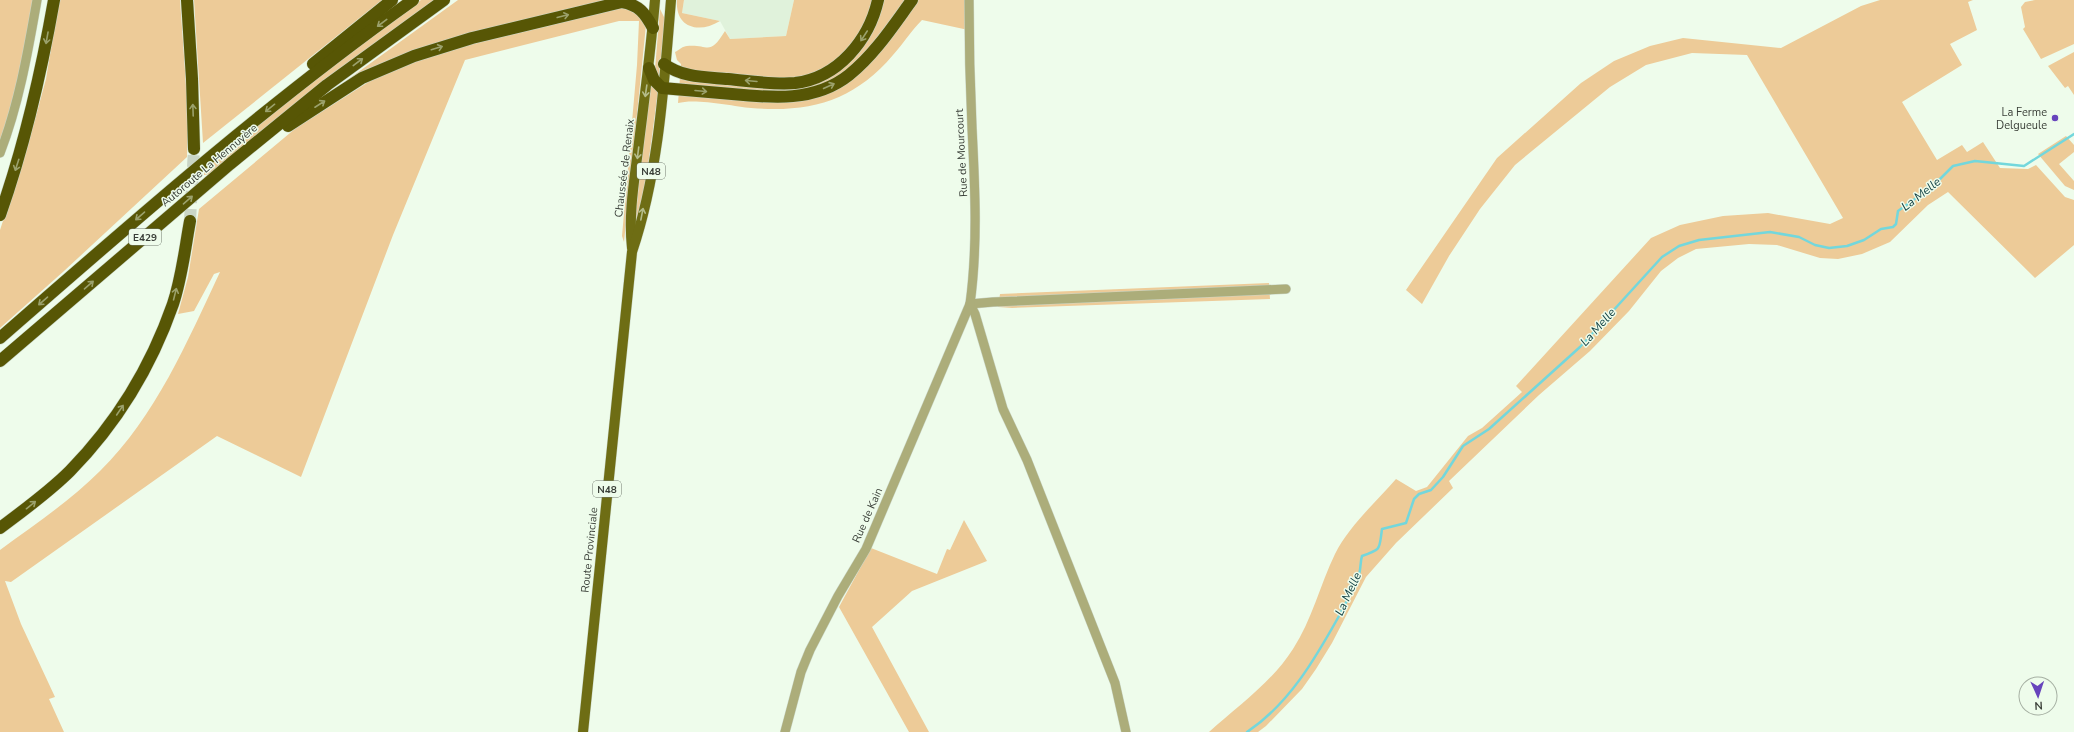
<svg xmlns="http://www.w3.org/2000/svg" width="2074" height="732" font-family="'Nunito Sans',sans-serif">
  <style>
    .built { fill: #e0f2db }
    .green { fill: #edcb98 }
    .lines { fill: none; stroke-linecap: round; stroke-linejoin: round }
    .stream { stroke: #73d7dc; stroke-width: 2.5 }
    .highway-tunnel { stroke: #cad6c7; stroke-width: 12; stroke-dasharray: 12 6; stroke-linecap: butt }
    .minor-casing { stroke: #cad6c7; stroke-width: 10 }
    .major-casing { stroke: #cad6c7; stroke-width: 11 }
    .highway-casing { stroke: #cad6c7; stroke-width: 13 }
    .minor { stroke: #acad7a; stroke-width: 9 }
    .major { stroke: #6e6d14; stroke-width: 10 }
    .highway { stroke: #575605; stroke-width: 12 }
    .oneway { stroke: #9ba16c }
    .oneway2 { stroke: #b4bc8a }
    .poi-dot { fill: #6744bc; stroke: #eefceb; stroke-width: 1.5 }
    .labels { text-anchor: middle; stroke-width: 3; stroke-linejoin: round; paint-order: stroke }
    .shield { fill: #eefceb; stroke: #70786e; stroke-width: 1 }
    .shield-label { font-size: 10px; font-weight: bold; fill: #3a3f38 }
    .poi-label { font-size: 11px; fill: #3a3f38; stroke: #eefceb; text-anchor: end }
    .street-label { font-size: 11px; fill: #3a3f38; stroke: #eefceb }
    .water-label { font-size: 12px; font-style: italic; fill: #114043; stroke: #eefceb }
  </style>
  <rect width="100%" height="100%" fill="#eefceb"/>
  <polygon class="built" points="684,0 794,0 786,36 730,39 720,21 682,13"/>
  <g class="green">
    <polygon points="0,0 37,0 4,138 0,139"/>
    <polygon points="59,0 180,0 188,113 187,157 64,271 0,328 0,230 28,145 46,79"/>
    <polygon points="194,0 382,0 203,143"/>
    <polygon points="421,0 436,0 211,174 204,175 204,168 387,23"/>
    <polygon points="458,0 619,0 465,36 332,91"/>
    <path d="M677,0H684L682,13L720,21C699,34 675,28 677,0Z"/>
    <path d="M794,0H972L973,31L922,20C911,31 903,44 893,55C854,101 810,113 751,108C733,106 695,98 678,103L681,64L677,60L675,52C679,50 683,46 687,46C709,44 709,57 725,31L730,39L786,36Z"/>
    <path d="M1880,0H1973L1968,2L1977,30L1950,44L1962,65L1902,102L1937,160L1962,145L1967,152L1983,142L2000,168L2028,169L2036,165L2065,197L2074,200V245L2035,278L1948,192L1928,205L1890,242L1862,254L1838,259L1820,258L1777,245L1749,244L1696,249L1678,258L1661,271L1629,311L1590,351L1539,395L1449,481L1453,488L1396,543L1366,577L1332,643L1316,669L1302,689L1266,726L1258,732H1209C1238,706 1272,682 1293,649C1312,620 1320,585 1335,554C1349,526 1375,503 1396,479L1416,491L1427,487L1468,436L1482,428L1522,392L1516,386L1651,238L1680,225L1723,216L1768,213L1830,224L1843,218L1747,55L1692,53L1646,65L1610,87L1515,165L1480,209L1449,256L1422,304L1406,290L1497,158L1581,83L1614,61L1650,46L1683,38L1781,48L1861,6Z"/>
    <polygon points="2035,0 2074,0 2074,44 2041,59 2023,29 2025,27 2021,7 2025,2"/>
    <path d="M626,7L636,10L646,25L624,242L622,236L637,65L639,21H619L465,60L393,235L301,477L217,436L11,582L5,581L21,624L55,697L49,699L64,732H0V550C34,525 70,501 100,471C156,416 187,342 220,272L214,274L194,311L178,314L188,277L199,209L296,128L370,81L402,66L452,49Z"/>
    <polygon points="660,9 665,19 659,75 656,75 655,69"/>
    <polygon points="2074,52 2074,95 2068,86 2065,88 2048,66"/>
    <polygon points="650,74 658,91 646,181 633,242"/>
    <polygon points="2066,136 2074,145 2074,152 2059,164 2074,181 2074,190 2065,186 2038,154"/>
    <polygon points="1269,283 1270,299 1012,308 998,307 1000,294"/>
    <polygon points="964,520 987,561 912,591 872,627 929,732 909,732 839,607 871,548 937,574 947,549 950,550"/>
  </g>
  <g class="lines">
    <path class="stream" d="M1247,732C1289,704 1315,659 1339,616C1346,602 1354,589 1359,574C1361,569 1360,562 1362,556C1382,549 1379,550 1382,529L1406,523L1414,499L1419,494L1431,490L1443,477L1463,446L1489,429L1580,347L1662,257L1679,246L1699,240L1770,232L1799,237L1815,245L1829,248L1847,246L1864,240L1881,229L1893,227L1896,224L1898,211L1933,186L1953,166L1975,161L2024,166L2074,134"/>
    <polyline class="highway-tunnel" points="190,221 194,149"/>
    <g class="minor-casing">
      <g id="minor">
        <path d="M0,153C19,104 28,51 37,0"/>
        <polyline points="970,304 975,314 1003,409 1027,460 1115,683 1126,732"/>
        <polyline points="970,304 993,302 1286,289"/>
        <path d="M785,732L801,672L810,650L838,596L866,549L970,304C978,245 975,187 972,128C970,85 969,43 969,0"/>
      </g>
    </g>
    <g class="major-casing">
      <g id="major">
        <path d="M632,248C628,212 635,177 639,142C645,95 651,48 655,0"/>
        <path d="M583,732L632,252C659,172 664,84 671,0"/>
      </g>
    </g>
    <g class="highway-casing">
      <g id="highway">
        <polyline points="187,0 192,79 194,149"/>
        <polyline points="313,64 392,0"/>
        <path d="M664,64C683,78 706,77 728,79C750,81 773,85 795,83C838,78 869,40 878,0"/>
        <path d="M649,68L654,80L662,88C685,90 709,92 732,94C772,98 815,102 849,75C875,54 893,26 912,0"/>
        <path d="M288,126L362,78L414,56L472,38L622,2C639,5 645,13 653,28"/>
        <path d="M0,215C25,144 41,74 54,0"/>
        <path d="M0,338C134,221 268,103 413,0"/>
        <polyline points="0,361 230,164 327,85 444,0"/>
        <path d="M0,528C24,510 49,492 70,471C117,423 151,367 173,304C182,277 185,248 190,221"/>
      </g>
    </g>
    <use href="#minor" class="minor"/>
    <use href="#major" class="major"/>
    <use href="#highway" class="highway"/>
  </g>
  <defs><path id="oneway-shaft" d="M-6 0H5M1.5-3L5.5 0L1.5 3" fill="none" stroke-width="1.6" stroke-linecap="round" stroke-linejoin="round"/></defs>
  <g class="oneway">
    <use href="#oneway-shaft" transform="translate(563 16) rotate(-14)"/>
    <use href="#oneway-shaft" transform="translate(382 23) rotate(143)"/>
    <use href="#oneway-shaft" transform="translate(864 36) rotate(123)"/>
    <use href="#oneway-shaft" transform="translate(47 38) rotate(100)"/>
    <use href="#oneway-shaft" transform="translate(437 48) rotate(-17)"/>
    <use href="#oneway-shaft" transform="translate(358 62) rotate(-37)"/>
    <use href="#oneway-shaft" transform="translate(751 81) rotate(-175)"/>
    <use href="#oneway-shaft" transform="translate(829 86) rotate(-24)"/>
    <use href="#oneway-shaft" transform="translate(701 91) rotate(5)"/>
    <use href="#oneway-shaft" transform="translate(320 104) rotate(-33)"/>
    <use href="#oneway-shaft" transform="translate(270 108) rotate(141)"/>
    <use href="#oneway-shaft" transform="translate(193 110) rotate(-92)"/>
    <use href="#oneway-shaft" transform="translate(17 165) rotate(108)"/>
    <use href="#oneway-shaft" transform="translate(188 200) rotate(-41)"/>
    <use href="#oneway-shaft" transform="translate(140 216) rotate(139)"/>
    <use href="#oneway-shaft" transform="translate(89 285) rotate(-41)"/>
    <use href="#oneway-shaft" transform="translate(175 294) rotate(-76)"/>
    <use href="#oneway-shaft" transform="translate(43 301) rotate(139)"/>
    <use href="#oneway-shaft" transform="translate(120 410) rotate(-56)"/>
    <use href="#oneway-shaft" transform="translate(31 505) rotate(-39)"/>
  </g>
  <g class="oneway2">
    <use href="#oneway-shaft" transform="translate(646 91) rotate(98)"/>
    <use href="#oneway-shaft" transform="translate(638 153) rotate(97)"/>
    <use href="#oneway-shaft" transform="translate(642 214) rotate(-79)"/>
  </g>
  <circle class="poi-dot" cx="2055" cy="118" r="4"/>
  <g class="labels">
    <g class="shield">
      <rect x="637" y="163" width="28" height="16" rx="3"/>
      <rect x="129" y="229" width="32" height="16" rx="3"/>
      <rect x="593" y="481" width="28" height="16" rx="3"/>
    </g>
    <g class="shield-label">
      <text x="651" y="175">N48</text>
      <text x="145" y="241">E429</text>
      <text x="607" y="493">N48</text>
    </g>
    <g class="poi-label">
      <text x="2047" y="116">La Ferme<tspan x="2047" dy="13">Delgueule</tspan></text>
    </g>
    <g class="street-label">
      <text transform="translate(961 153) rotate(-93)" y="4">Rue de Mourcourt</text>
      <text transform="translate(209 165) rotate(-40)" y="4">Autoroute La Hennuyère</text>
      <text transform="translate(624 168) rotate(-83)" y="4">Chaussée de Renaix</text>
      <text transform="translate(867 515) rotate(-66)" y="4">Rue de Kain</text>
      <text transform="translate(589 550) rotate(-84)" y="4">Route Provinciale</text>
    </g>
    <g class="water-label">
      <text transform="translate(1921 194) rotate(-38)" y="4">La Melle</text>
      <text transform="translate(1598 327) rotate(-48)" y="4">La Melle</text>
      <text transform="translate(1348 594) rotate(-65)" y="4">La Melle</text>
    </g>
  </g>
  <g transform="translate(2038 696) rotate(177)"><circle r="19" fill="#eefceb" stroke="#a6b0a3"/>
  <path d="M0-3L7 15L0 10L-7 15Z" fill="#6744bc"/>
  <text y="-6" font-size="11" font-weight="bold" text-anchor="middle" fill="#3a3f38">N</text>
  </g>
</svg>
